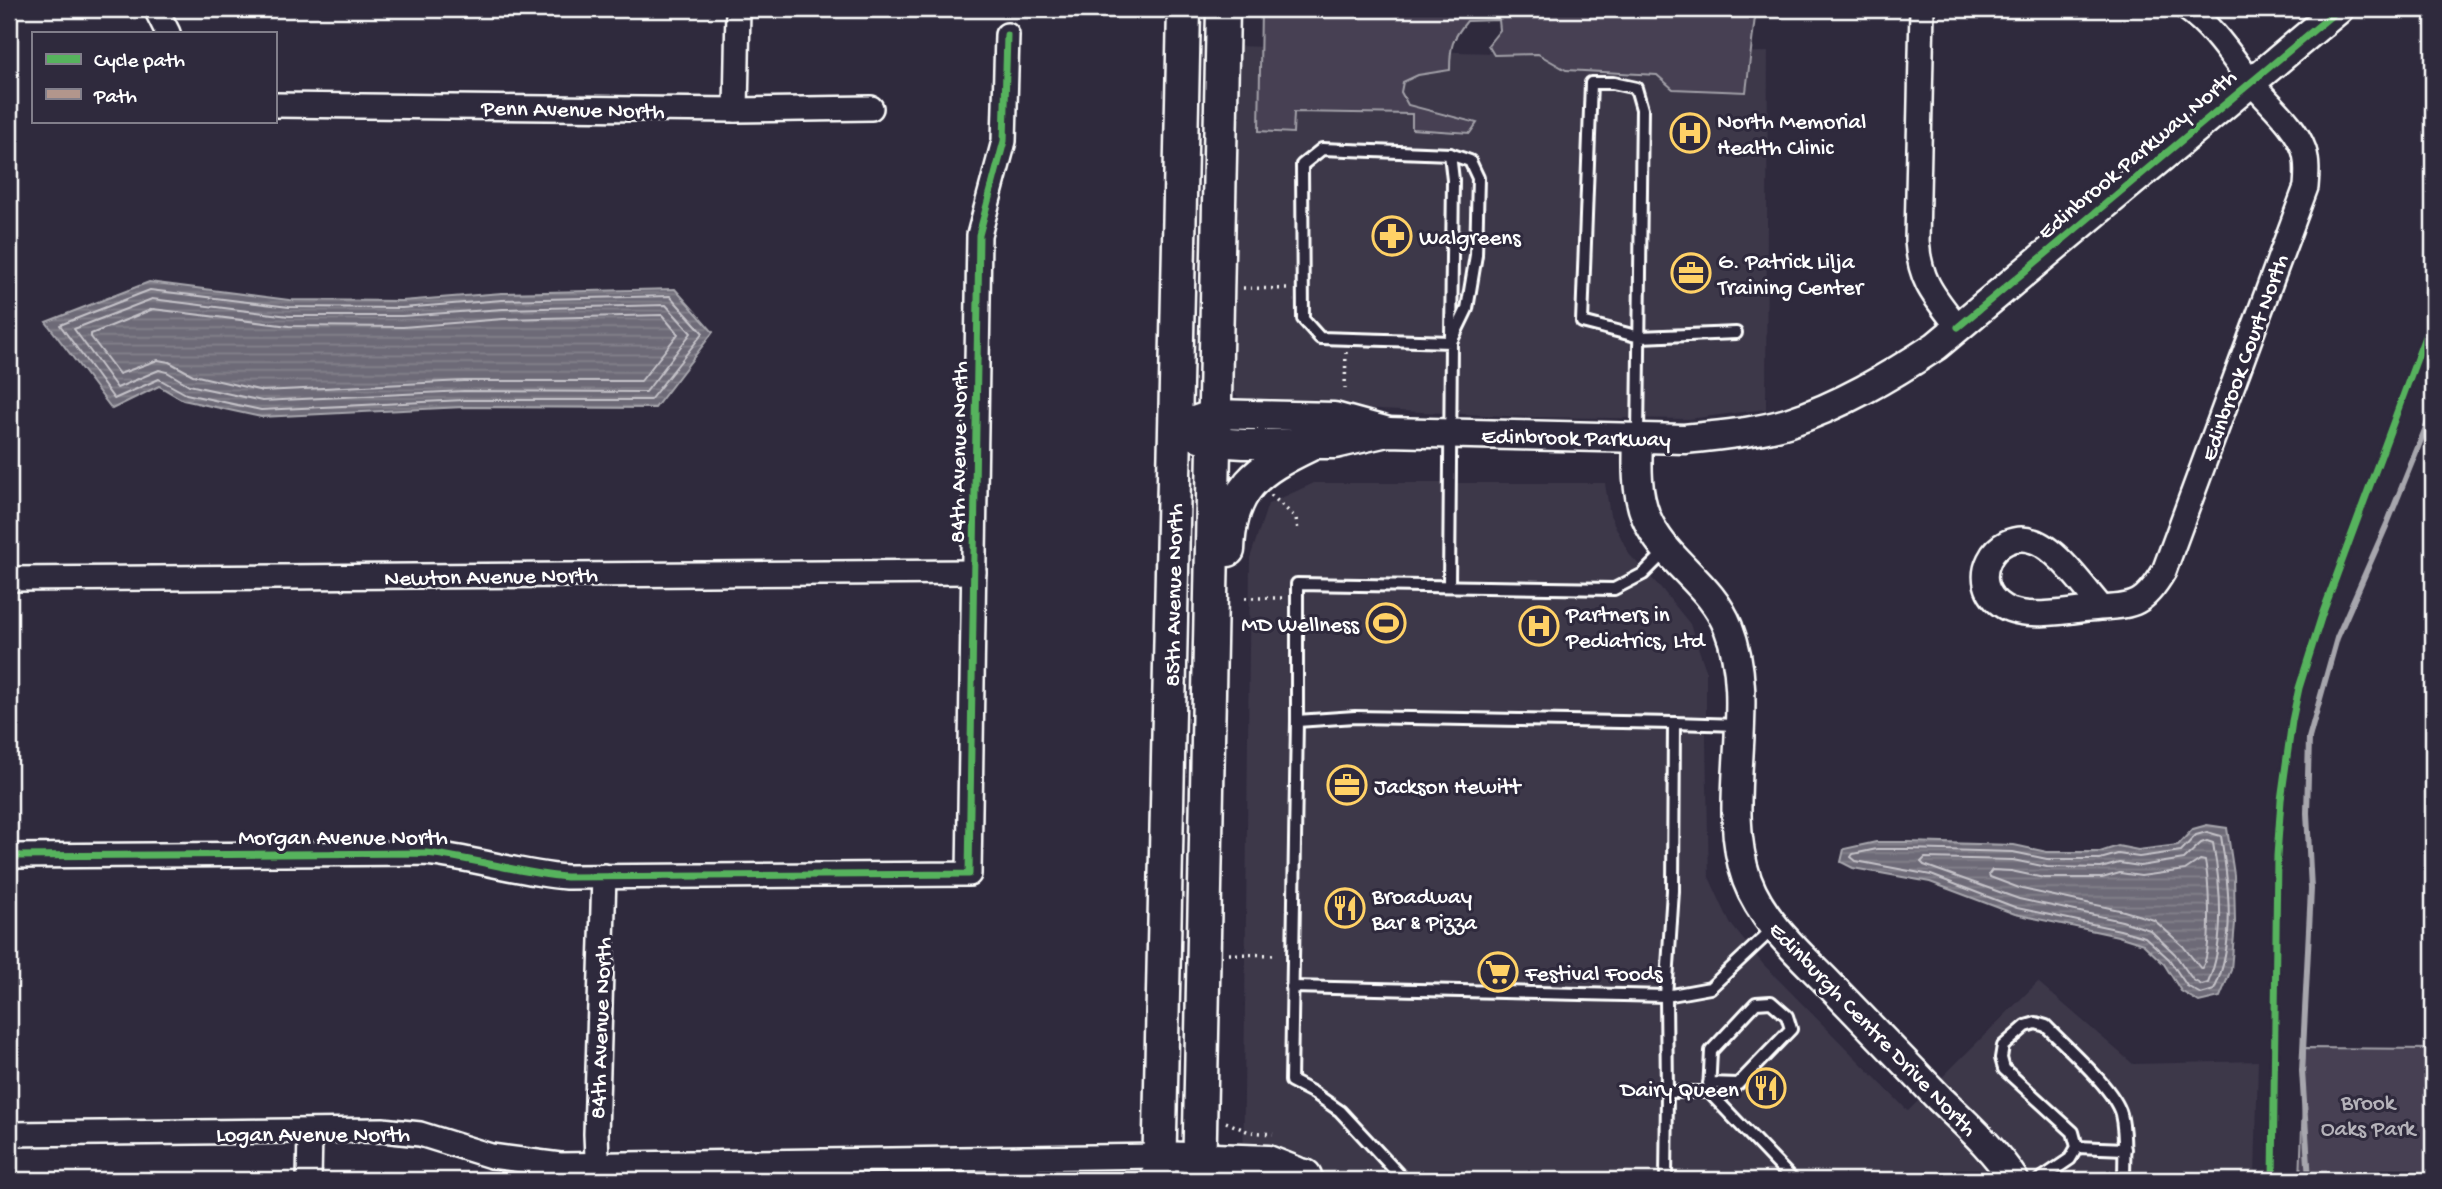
<svg xmlns="http://www.w3.org/2000/svg" width="2442" height="1189" font-family="'Gochi Hand',sans-serif">
  <style>
    .built { fill: #3c3749 }
    .green { fill: #464152; stroke: #a2a0a8; stroke-width: 2 }
    .water { fill: url(#water-rules); stroke: #a7a6ad; stroke-width: 2 }
    .lines { fill: none; stroke-linecap: round; stroke-linejoin: round }
    .shore { stroke: #c5c3c9; stroke-width: 2 }
    .stream { stroke: #a7a6ad; stroke-width: 6 }
    .service-casing { stroke: #fff; stroke-width: 16 }
    .minor-casing { stroke: #fff; stroke-width: 28 }
    .tertiary-casing { stroke: #fff; stroke-width: 33 }
    .secondary-casing { stroke: #fff; stroke-width: 37 }
    .path { stroke: #fff; stroke-width: 3.5; stroke-dasharray: 2 5; stroke-linecap: butt }
    .service { stroke: #2f2a3d; stroke-width: 10 }
    .minor { stroke: #2f2a3d; stroke-width: 23 }
    .tertiary { stroke: #2f2a3d; stroke-width: 28 }
    .secondary { stroke: #2f2a3d; stroke-width: 32 }
    .quiet { stroke: #b2968c; stroke-width: 5; stroke-dasharray: 10 5; stroke-linecap: butt }
    .cycleway-casing { stroke: #2f2a3d; stroke-width: 11 }
    .cycleway { stroke: #56b35d; stroke-width: 7 }
    .labels { text-anchor: middle; stroke-width: 6; stroke-linejoin: round; paint-order: stroke }
    .street-label { font-size: 23px; fill: #fff; stroke: #2f2a3d }
    .poi-label { font-size: 23px; fill: #fff; stroke: #2f2a3d; text-anchor: start }
    .park-label { font-size: 23px; fill: #b5b3ba; stroke: #2f2a3d }
  </style>
  <defs>
    <pattern id="water-rules" width="6" height="5" patternUnits="userSpaceOnUse" patternTransform="scale(1.75)"><rect width="6" height="5" fill="#6d6a77"/><path d="M0 2.5h6" fill="none" stroke="#83808b"/></pattern>
  </defs>
  <rect width="100%" height="100%" fill="#2f2a3d"/>
  <filter id="ink" filterUnits="userSpaceOnUse"><feTurbulence type="fractalNoise" baseFrequency=".0143" numOctaves="2"/><feDisplacementMap in="SourceGraphic" scale="14" xChannelSelector="R" yChannelSelector="G"/><feConvolveMatrix kernelMatrix="1 2 1 2 8 2 1 2 1" color-interpolation-filters="sRGB"/></filter>
  <g filter="url(#ink)">
    <g class="built">
      <polygon points="1234,46 1538,54 1768,52 1766,409 1689,419 1527,417 1249,404 1236,396 1229,380"/>
      <polygon points="1314,483 1605,483 1610,515 1629,554 1661,588 1690,624 1706,670 1706,740 1709,877 1730,923 1763,964 1908,1111 2038,982 2133,1064 2258,1061 2255,1180 1243,1180 1250,558 1268,504"/>
    </g>
    <g class="green">
      <path d="M1261,9H1747L1755,17L1746,92L1673,89L1657,75L1566,70L1538,54L1494,55L1488,45L1500,30L1499,20L1467,21C1452,39 1450,46 1450,70L1418,75L1403,82L1401,92L1408,105L1477,123L1470,133L1412,129V114L1294,112L1293,133L1259,131Z"/>
      <polygon points="2305,1048 2433,1049 2433,1180 2300,1180"/>
    </g>
    <g class="water">
      <polygon points="149,282 289,300 402,301 502,293 675,289 713,332 655,408 464,407 261,417 183,400 159,386 112,409 46,322"/>
      <polygon points="2207,825 2227,828 2234,875 2235,923 2231,970 2220,997 2199,1002 2181,991 2164,964 2143,944 2118,936 2015,914 1930,882 1853,868 1841,862 1844,849 1876,842 1907,842 2014,845 2047,852 2100,852 2118,846 2138,850 2178,845 2193,829"/>
    </g>
    <g class="lines">
      <g class="shore">
        <polygon points="150,290 289,307 402,308 502,300 670,296 703,333 650,400 464,400 261,410 186,394 159,379 114,399 60,325"/>
        <polygon points="152,299 289,316 402,316 503,309 666,305 691,333 646,392 464,391 262,401 189,385 167,372 159,370 117,388 74,329"/>
        <polygon points="153,309 289,326 403,327 503,319 662,315 678,334 641,381 464,381 263,391 193,375 169,362 158,360 119,374 91,337 91,334"/>
        <path d="M2207,832L2221,836C2229,886 2236,943 2214,990L2201,994L2187,986L2169,959L2145,937L2120,930L2017,908L1931,875L1856,861L1851,857L1853,854L1877,849H1907L2013,852L2047,859H2100L2118,854L2139,857L2181,851L2196,835Z"/>
        <path d="M2207,841L2213,843C2221,887 2226,941 2208,983L2202,985L2193,980L2175,954L2150,930L2122,921L2019,899L1924,865L1921,862L1925,858L2013,860L2047,867L2101,868L2119,863L2140,866L2184,859L2201,843Z"/>
        <path d="M2200,860L2205,861C2209,881 2213,956 2201,969L2183,946L2154,920L2124,911L2022,889L1990,877L1989,874L1992,870L2011,871L2044,878H2102L2120,873L2141,876L2185,870Z"/>
      </g>
      <polyline class="stream" points="2309,1180 2302,1071 2311,889 2307,813 2309,738 2337,638 2387,524 2433,410"/>
      <g class="service-casing">
        <g id="service">
          <polyline points="1450,154 1453,180 1451,336"/>
          <polyline points="1638,436 1642,109 1636,88 1613,83 1591,83 1582,322 1640,337 1736,333"/>
          <polyline points="1449,586 1451,342 1320,338 1303,319 1302,165 1322,149 1450,154 1470,161 1478,178 1476,255 1467,309 1451,342"/>
          <polyline points="1297,721 1297,584 1614,589 1643,574 1665,552"/>
          <polyline points="1775,927 1710,988 1666,996 1667,1092 1709,1092 1793,1180"/>
          <polyline points="1292,987 1666,996 1673,891 1674,723 1738,725"/>
          <polyline points="1709,1092 1711,1051 1756,1003 1771,1002 1787,1016 1791,1029 1738,1084 1709,1083"/>
          <polyline points="2077,1147 2125,1149"/>
          <polyline points="1404,1180 1340,1111 1314,1093 1291,1081 1297,721 1355,717 1674,723"/>
          <polyline points="1666,1180 1667,1092"/>
          <path d="M2039,1180L2070,1159L2077,1147L2073,1132L2004,1069L2001,1058L2003,1046L2026,1026L2036,1023L2046,1026C2065,1046 2114,1088 2121,1114C2126,1135 2124,1159 2124,1180"/>
        </g>
      </g>
      <g class="minor-casing">
        <g id="minor">
          <polyline points="156,9 168,33"/>
          <path d="M1922,9L1917,241C1920,282 1934,296 1958,327"/>
          <polyline points="275,105 736,110 871,108"/>
          <polyline points="736,110 738,9"/>
          <polyline points="9,579 974,572"/>
          <path d="M2102,608C2085,589 2057,548 2033,541C1995,528 1964,583 2004,607C2024,619 2066,612 2088,609C2129,605 2141,611 2164,571L2306,187C2307,175 2308,162 2304,150C2295,124 2268,103 2251,82C2231,56 2214,28 2187,9"/>
          <path d="M9,856L426,853C474,858 518,873 566,877L969,874L979,235L1004,141L1007,35"/>
          <polyline points="9,1134 382,1130 420,1134 491,1156 560,1165 1160,1156"/>
          <polyline points="309,1180 310,1132"/>
          <polyline points="598,1180 596,1134 604,876"/>
        </g>
      </g>
      <g class="tertiary-casing">
        <g id="tertiary">
          <polyline points="1194,421 1214,414 1334,417 1385,431"/>
          <path d="M1175,428L1213,442L1244,444H1335L1387,432L1685,439C1719,435 1754,433 1787,423C1840,406 1889,377 1936,346L2339,9"/>
          <path d="M1638,439C1637,465 1636,492 1646,517C1664,561 1711,583 1728,627C1759,705 1719,800 1747,880C1762,920 1795,950 1825,980C1863,1019 1901,1059 1939,1098C1965,1123 1995,1150 2014,1180"/>
          <polyline points="1160,1156 1268,1160 1296,1171"/>
        </g>
      </g>
      <g class="secondary-casing">
        <g id="secondary">
          <path d="M1228,550C1230,488 1257,470 1309,445"/>
          <polyline points="1159,1180 1184,9"/>
          <polyline points="1199,1180 1223,9"/>
          <path d="M1249,1180C1269,1170 1284,1172 1305,1176"/>
        </g>
      </g>
      <g class="path">
        <polyline points="1243,288 1288,289"/>
        <polyline points="1345,389 1346,351"/>
        <polyline points="1271,495 1296,518 1298,530"/>
        <polyline points="1245,598 1282,598"/>
        <polyline points="1229,954 1278,955"/>
        <polyline points="1226,1122 1249,1132 1273,1134"/>
      </g>
      <use href="#service" class="service"/>
      <use href="#minor" class="minor"/>
      <use href="#tertiary" class="tertiary"/>
      <use href="#secondary" class="secondary"/>
      <polyline class="quiet" points="2389,1180 2390,1175"/>
      <g class="cycleway-casing">
        <g id="cycleway">
          <polyline points="1958,327 2339,9"/>
          <path d="M9,856L426,853C474,858 518,873 566,877L969,874L979,235L1004,141L1007,35"/>
          <polyline points="2273,1180 2277,856 2281,800 2292,721 2299,688 2322,615 2433,315"/>
        </g>
      </g>
      <use href="#cycleway" class="cycleway"/>
    </g>
  </g>
  <defs>
    <g id="hospital-ring" transform="scale(2.0125)"><circle r="9.5" fill="#2f2a3d" stroke="#ffd166" stroke-width="1.5"/><path d="M-5-5h3v3.5h4V-5h3V5h-3V1.5h-4V5h-3Z" fill="#ffd166"/></g>
    <g id="pharmacy-ring" transform="scale(2.0125)"><circle r="9.5" fill="#2f2a3d" stroke="#ffd166" stroke-width="1.5"/><path d="M-2-6h4v4h4v4h-4v4h-4v-4h-4v-4h4Z" fill="#ffd166"/></g>
    <g id="office-ring" transform="scale(2.0125)"><circle r="9.5" fill="#2f2a3d" stroke="#ffd166" stroke-width="1.5"/><path d="M-6-3h4V-5.5h4V-3h4V5H-6ZM-1-4.5V-3h2v-1.5ZM-6 0V1H6V0Z" fill="#ffd166"/></g>
    <g id="stadium-ring" transform="scale(2.0125)"><circle r="9.5" fill="#2f2a3d" stroke="#ffd166" stroke-width="1.5"/><path d="M0-5a6.5 5 0 1 0 0 10a6.5 5 0 1 0 0-10ZM-3.5-1.8h7v3.6h-7Z" fill="#ffd166"/></g>
    <g id="restaurant-ring" transform="scale(2.0125)"><circle r="9.5" fill="#2f2a3d" stroke="#ffd166" stroke-width="1.5"/><path d="M-5-6h1v4h1v-4h1v4h1v-4h1v5L-1.5 .5V6h-2V.5L-5-1ZM5-6V6H3V1.5H1.5Q1.5-4 5-6Z" fill="#ffd166"/></g>
    <g id="supermarket-ring" transform="scale(2.0125)"><circle r="9.5" fill="#2f2a3d" stroke="#ffd166" stroke-width="1.5"/><path d="M-6-5.5h2.5l.6 2H6L4.5 2H-2.5L-4.4-4H-6ZM-1.5 3.2a1.3 1.3 0 1 0 .1 0ZM3 3.2a1.3 1.3 0 1 0 .1 0Z" fill="#ffd166"/></g>
  </defs>
  <g fill-rule="evenodd">
    <use href="#hospital-ring" x="1690" y="133"/>
    <use href="#pharmacy-ring" x="1392" y="236"/>
    <use href="#office-ring" x="1691" y="273"/>
    <use href="#stadium-ring" x="1386" y="623"/>
    <use href="#hospital-ring" x="1539" y="626"/>
    <use href="#office-ring" x="1347" y="785"/>
    <use href="#restaurant-ring" x="1345" y="908"/>
    <use href="#supermarket-ring" x="1498" y="972"/>
    <use href="#restaurant-ring" x="1766" y="1088"/>
  </g>
  <g class="labels">
    <g class="street-label">
      <text transform="translate(573 108) rotate(1)" y="8">Penn Avenue North</text>
      <text transform="translate(2136 153) rotate(-40)" y="8">Edinbrook Parkway North</text>
      <text transform="translate(2243 357) rotate(-70)" y="8">Edinbrook Court North</text>
      <text transform="translate(1576 436) rotate(1)" y="8">Edinbrook Parkway</text>
      <text transform="translate(957 452) rotate(-89)" y="8">84th Avenue North</text>
      <text transform="translate(491 575) rotate(-1)" y="8">Newton Avenue North</text>
      <text transform="translate(1172 595) rotate(-89)" y="8">85th Avenue North</text>
      <text x="343" y="844">Morgan Avenue North</text>
      <text transform="translate(599 1028) rotate(-88)" y="8">84th Avenue North</text>
      <text transform="translate(1874 1028) rotate(46)" y="8">Edinburgh Centre Drive North</text>
      <text x="313" y="1141">Logan Avenue North</text>
    </g>
    <g class="poi-label">
      <text x="1717" y="128">North Memorial<tspan x="1717" dy="26">Health Clinic</tspan></text>
      <text x="1419" y="244">Walgreens</text>
      <text x="1718" y="268">G. Patrick Lilja<tspan x="1718" dy="26">Training Center</tspan></text>
      <text x="1566" y="621">Partners in<tspan x="1566" dy="26">Pediatrics, Ltd</tspan></text>
      <text x="1359" y="631" text-anchor="end">MD Wellness</text>
      <text x="1374" y="793">Jackson Hewitt</text>
      <text x="1372" y="903">Broadway<tspan x="1372" dy="26">Bar &amp; Pizza</tspan></text>
      <text x="1525" y="980">Festival Foods</text>
      <text x="1739" y="1096" text-anchor="end">Dairy Queen</text>
    </g>
    <g class="park-label">
      <text x="2368" y="1109">Brook<tspan x="2368" dy="26">Oaks Park</tspan></text>
    </g>
  </g>
  <rect width="2442" height="1189" fill="none" stroke="#2f2a3d" stroke-width="35"/>
  <rect x="18" y="18" width="2407" height="1154" fill="none" stroke="#fff" stroke-width="2.5" filter="url(#ink)"/>
  <rect x="32" y="32" width="245" height="91" fill="#2f2a3d" stroke="#827f8b" stroke-width="2"/>
  <rect x="46" y="54" width="35" height="10" fill="#56b35d" stroke="#827f8b" stroke-width="2"/>
  <text x="94" y="66" font-size="21" fill="#ffffff">Cycle path</text>
  <rect x="46" y="89" width="35" height="10" fill="#b2968c" stroke="#827f8b" stroke-width="2"/>
  <text x="94" y="102" font-size="21" fill="#ffffff">Path</text>
</svg>
